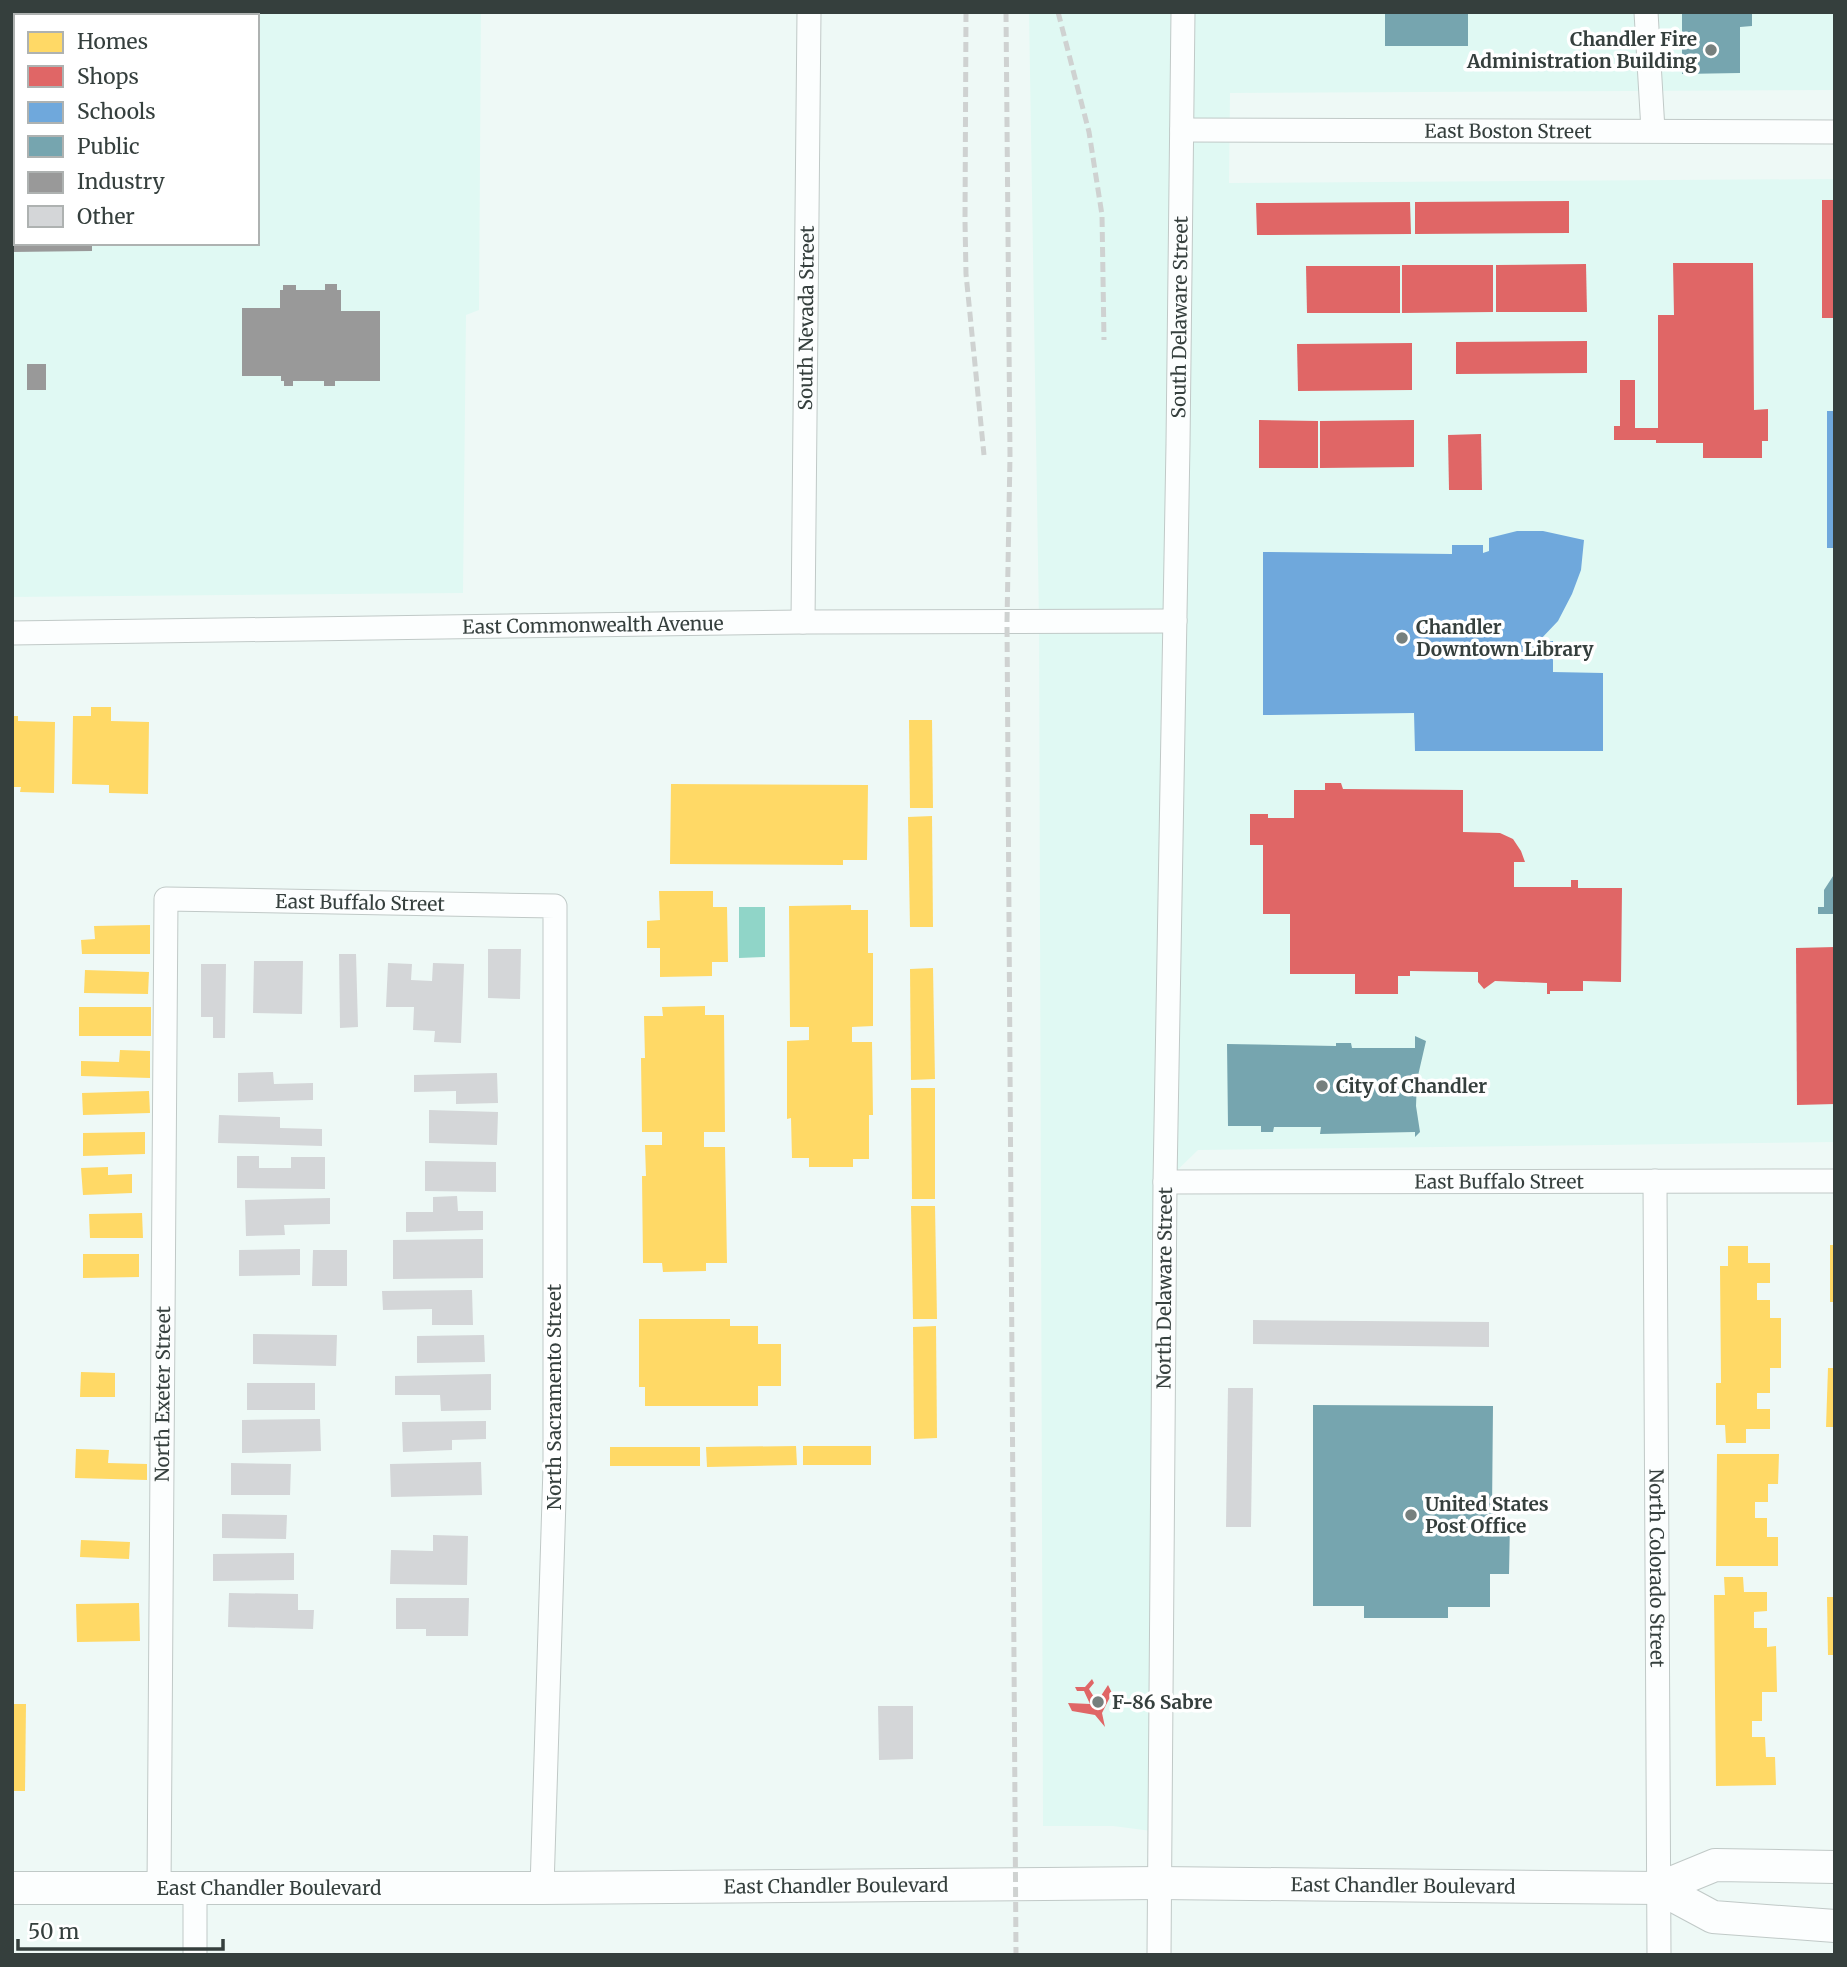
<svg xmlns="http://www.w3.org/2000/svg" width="1847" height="1967" font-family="Merriweather,serif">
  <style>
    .built { fill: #e0f9f3; fill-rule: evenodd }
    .water { fill: #90d5c8 }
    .homes { fill: #ffd966 }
    .shops { fill: #e06666 }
    .schools { fill: #6fa8dc }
    .public { fill: #76a5af }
    .industry { fill: #999 }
    .building { fill: #d4d6d8 }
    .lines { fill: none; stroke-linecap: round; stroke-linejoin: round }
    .street-casing { stroke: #c0c9c7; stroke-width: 25 }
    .secondary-casing { stroke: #c0c9c7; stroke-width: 34 }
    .street { stroke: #fcfefe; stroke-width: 23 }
    .secondary { stroke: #fcfefe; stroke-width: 32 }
    .rail { stroke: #cfd2d1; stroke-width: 5; stroke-dasharray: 10 5; stroke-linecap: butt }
    .poi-dot { fill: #76807e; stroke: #fff; stroke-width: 2.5 }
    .labels { text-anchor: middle; stroke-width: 7; stroke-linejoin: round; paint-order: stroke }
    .poi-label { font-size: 19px; font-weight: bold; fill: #353f3d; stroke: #fff; text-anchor: start }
    .street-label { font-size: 19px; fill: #353f3d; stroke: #fff }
  </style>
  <rect width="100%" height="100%" fill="#eef9f6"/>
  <g class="built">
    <path d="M12,12H481L479,310L466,315L463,593L12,597ZM16,16H257V243H16Z"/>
    <polygon points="1029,12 1835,12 1835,90 1230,93 1229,183 1835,179 1835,1142 1198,1150 1165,1182 1159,1832 1113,1826 1043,1826 1039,621"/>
  </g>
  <polygon class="water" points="739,907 765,907 765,957 739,958"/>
  <g class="homes">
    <polygon points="91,707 111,707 111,721 149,722 148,794 109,793 109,785 72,784 73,716 91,716"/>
    <polygon points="12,716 18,716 18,721 55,722 54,793 20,792 21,787 12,787"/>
    <polygon points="909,720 932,720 933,808 910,808"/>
    <polygon points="671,784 868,785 867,860 843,860 843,865 670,864"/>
    <polygon points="932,816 933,927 910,927 908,817"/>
    <polygon points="659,891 713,891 713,907 727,907 728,962 712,962 712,976 660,977 660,948 647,948 647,921 660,920"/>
    <polygon points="851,905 851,910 868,910 868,953 873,953 873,1026 852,1027 852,1042 872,1042 873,1115 869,1115 869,1159 853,1159 853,1167 809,1167 809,1158 792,1158 791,1118 787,1119 787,1041 809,1040 809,1027 790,1027 789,906"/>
    <polygon points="150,925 150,954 82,954 81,940 95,939 94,926"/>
    <polygon points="933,968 935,1079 911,1080 910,969"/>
    <polygon points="85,970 149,972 148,994 84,993"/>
    <polygon points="705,1006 705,1015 724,1015 725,1132 704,1132 704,1147 725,1147 727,1263 706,1263 706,1271 663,1272 662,1263 643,1263 642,1176 646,1176 645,1145 662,1145 662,1132 642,1132 641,1058 645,1058 644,1016 663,1016 662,1007"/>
    <rect x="79" y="1007" width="72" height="29"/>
    <polygon points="120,1050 150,1051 150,1078 81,1076 81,1061 119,1062"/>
    <polygon points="911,1088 935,1088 935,1199 912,1199"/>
    <polygon points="149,1091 150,1113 83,1115 82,1093"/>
    <polygon points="145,1132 145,1154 83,1156 83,1133"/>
    <polygon points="108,1167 108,1175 132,1174 132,1193 83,1195 81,1168"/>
    <polygon points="911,1206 935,1206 937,1319 913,1319"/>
    <polygon points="142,1213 143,1238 90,1238 89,1214"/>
    <rect x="1830" y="1245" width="5" height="57"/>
    <polygon points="1728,1246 1748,1246 1748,1263 1770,1263 1770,1283 1757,1283 1757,1300 1770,1300 1770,1318 1781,1318 1781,1368 1770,1368 1770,1393 1757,1393 1757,1409 1770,1409 1770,1429 1746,1429 1746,1443 1726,1443 1725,1425 1716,1425 1716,1383 1721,1383 1720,1266 1728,1266"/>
    <polygon points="83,1254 139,1254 139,1277 83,1278"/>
    <polygon points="639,1319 730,1319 730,1326 758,1326 758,1344 781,1344 781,1386 758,1386 758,1406 645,1406 645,1387 639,1387"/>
    <polygon points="936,1326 937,1438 914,1439 913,1327"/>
    <polygon points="1828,1368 1835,1368 1835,1427 1826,1427"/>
    <polygon points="81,1372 115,1373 115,1397 80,1397"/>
    <polygon points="796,1446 797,1465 707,1467 706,1447"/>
    <rect x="803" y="1446" width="68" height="19"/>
    <rect x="610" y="1447" width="90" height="19"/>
    <polygon points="76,1449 109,1450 108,1463 147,1464 147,1480 75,1478"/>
    <polygon points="1717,1454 1779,1454 1778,1484 1768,1484 1768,1502 1755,1502 1755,1518 1767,1518 1767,1537 1778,1537 1778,1566 1716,1566"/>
    <polygon points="81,1540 130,1542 129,1559 80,1557"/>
    <polygon points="1724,1577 1743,1577 1744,1592 1767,1592 1767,1611 1754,1612 1754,1628 1767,1628 1767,1647 1776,1646 1777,1692 1762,1692 1762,1721 1752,1721 1752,1737 1765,1737 1766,1757 1775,1757 1776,1785 1716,1786 1714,1595 1725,1595"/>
    <polygon points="1827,1597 1835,1597 1835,1655 1828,1655"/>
    <polygon points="139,1603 140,1641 77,1642 76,1604"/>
    <polygon points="12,1704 26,1704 25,1791 12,1791"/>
  </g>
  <g class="shops">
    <rect x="1822" y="200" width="13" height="118"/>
    <polygon points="1569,201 1569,233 1415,234 1415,202"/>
    <polygon points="1410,202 1411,234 1257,235 1256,203"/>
    <polygon points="1673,263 1753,263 1754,410 1768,409 1768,441 1762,441 1762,458 1703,458 1703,443 1656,443 1656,440 1614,440 1614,426 1620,426 1620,380 1635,380 1635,428 1658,428 1658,315 1674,315"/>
    <polygon points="1586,264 1587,312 1496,312 1496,265"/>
    <polygon points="1402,265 1493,265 1493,312 1402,313"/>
    <polygon points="1306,266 1400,266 1400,313 1307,313"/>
    <polygon points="1587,341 1587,373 1456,374 1456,342"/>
    <polygon points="1412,343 1412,390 1298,391 1297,344"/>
    <polygon points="1259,420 1318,421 1318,468 1259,468"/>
    <polygon points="1414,420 1414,467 1320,468 1320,421"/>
    <polygon points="1481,434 1482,490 1449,490 1448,435"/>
    <polygon points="1325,783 1341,783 1343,789 1463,790 1463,832 1500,833 1513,839 1521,851 1525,862 1514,862 1514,887 1571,887 1571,880 1578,880 1578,888 1622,888 1621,982 1583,981 1583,991 1550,991 1550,994 1547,994 1547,983 1495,981 1484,989 1478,982 1478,972 1410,971 1410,976 1398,976 1398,994 1355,994 1355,974 1290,974 1290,914 1263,914 1263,845 1250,845 1250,814 1268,814 1268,818 1294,818 1294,790 1325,790"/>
    <polygon points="1835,947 1835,1104 1797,1105 1796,948"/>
    <polygon points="1092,1679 1094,1683 1089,1689 1097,1702 1108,1685 1112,1693 1102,1713 1105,1727 1095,1715 1072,1711 1068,1703 1090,1704 1084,1691 1077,1691 1075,1687 1085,1687"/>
  </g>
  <g class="schools">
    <rect x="1827" y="411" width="8" height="137"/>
    <polygon points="1517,531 1543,531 1584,540 1581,570 1572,594 1558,621 1539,641 1553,641 1553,672 1603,673 1603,751 1415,751 1414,713 1263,715 1263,552 1452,554 1452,545 1483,545 1483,553 1489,551 1489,538"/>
  </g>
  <g class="public">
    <rect x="1385" y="12" width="83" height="34"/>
    <polygon points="1682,12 1752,12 1752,26 1740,27 1740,73 1682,74"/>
    <polygon points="1835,873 1835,914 1818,914 1818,907 1824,907 1824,890"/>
    <polygon points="1415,1036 1426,1041 1417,1080 1416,1106 1420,1132 1415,1137 1415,1132 1320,1134 1321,1127 1274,1127 1273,1132 1261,1132 1261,1126 1228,1126 1227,1044 1336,1046 1336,1043 1351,1043 1352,1048 1415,1048"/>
    <polygon points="1313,1405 1493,1406 1492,1512 1510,1523 1509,1574 1490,1574 1490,1607 1448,1607 1448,1618 1364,1618 1364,1606 1313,1606"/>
  </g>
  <g class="industry">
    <polygon points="12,188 16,188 16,243 92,243 92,251 12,252"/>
    <polygon points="325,284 337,284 337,290 341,290 341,311 380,311 380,381 335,381 335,386 324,386 324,381 293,381 293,386 284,386 284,381 281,381 281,376 242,376 242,308 280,308 280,290 283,290 283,285 296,285 296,290 325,290"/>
    <rect x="27" y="364" width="19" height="26"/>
  </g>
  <g class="building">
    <polygon points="488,949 521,949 520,999 488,998"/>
    <polygon points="339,954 356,954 358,1027 340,1028"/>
    <polygon points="254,961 303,961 302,1014 253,1013"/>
    <polygon points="388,963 412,964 411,980 432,981 433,963 464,964 461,1043 434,1042 435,1031 413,1030 414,1007 386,1007"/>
    <polygon points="201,964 226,964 225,1038 213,1038 213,1017 201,1017"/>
    <polygon points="273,1072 274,1084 313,1083 313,1100 238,1102 238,1073"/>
    <polygon points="497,1073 498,1103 456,1104 456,1091 414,1092 414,1075"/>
    <polygon points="429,1110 498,1112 497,1145 429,1143"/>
    <polygon points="219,1115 280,1117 280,1128 322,1129 322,1146 218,1143"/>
    <polygon points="237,1156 259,1156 259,1168 291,1168 291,1157 325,1157 325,1189 237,1188"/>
    <polygon points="425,1161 496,1162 496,1192 425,1191"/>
    <polygon points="457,1196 458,1211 483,1211 483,1230 406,1232 406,1212 433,1212 433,1197"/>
    <polygon points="330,1198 330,1224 284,1225 285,1235 246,1236 245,1200"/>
    <polygon points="483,1239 483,1278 393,1279 393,1240"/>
    <polygon points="300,1249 300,1275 239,1276 239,1250"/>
    <polygon points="313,1250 347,1250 347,1286 312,1286"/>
    <polygon points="472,1290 473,1325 432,1325 432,1309 383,1310 382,1291"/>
    <polygon points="1253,1320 1489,1322 1489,1347 1253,1344"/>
    <polygon points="253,1334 337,1335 336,1366 253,1364"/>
    <polygon points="484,1335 485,1362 417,1363 417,1336"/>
    <polygon points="491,1374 491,1410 441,1411 440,1395 395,1395 395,1376"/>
    <rect x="247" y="1383" width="68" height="27"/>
    <polygon points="1228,1388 1253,1388 1251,1527 1226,1527"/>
    <polygon points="320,1419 321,1451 242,1453 242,1420"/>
    <polygon points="486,1421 486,1439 452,1440 452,1450 403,1452 402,1422"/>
    <polygon points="481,1462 482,1495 391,1497 390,1464"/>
    <polygon points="231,1463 291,1464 290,1495 231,1495"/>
    <polygon points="222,1514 287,1515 286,1539 222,1538"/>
    <polygon points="433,1535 468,1536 467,1585 390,1584 391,1550 433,1551"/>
    <polygon points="294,1553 294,1580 213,1581 213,1554"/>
    <polygon points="229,1593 298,1594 298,1610 314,1610 313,1629 228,1627"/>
    <polygon points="396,1598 469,1598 468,1636 426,1636 426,1629 396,1629"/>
    <polygon points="878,1706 913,1706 913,1759 879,1760"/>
  </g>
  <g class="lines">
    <g class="street-casing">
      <g id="street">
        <polyline points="1646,12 1653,130"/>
        <path id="s1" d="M1182,130L1835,132"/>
        <path id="s2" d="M803,622L809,12"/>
        <path id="s3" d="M12,633L803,622L1175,621"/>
        <path id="s4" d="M1655,1181L1659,1955"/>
        <path id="s5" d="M1165,1182L1835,1181"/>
        <path id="s6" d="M159,1888L166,899L555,906V1467L542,1888"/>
        <polyline points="195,1955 195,1888"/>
        <path id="s7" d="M1159,1955L1165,1182L1178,444L1183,12"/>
      </g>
    </g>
    <g class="secondary-casing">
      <g id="secondary">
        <path id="s8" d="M12,1888H542L1159,1883L1659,1888L1715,1865L1835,1867"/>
        <polyline points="1659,1888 1713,1917 1835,1926"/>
      </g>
    </g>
    <use href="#street" class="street"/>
    <use href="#secondary" class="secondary"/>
    <g class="rail">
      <polyline points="966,12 965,221 966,274 984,455"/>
      <polyline points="1006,12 1010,455 1007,622 1016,1955"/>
      <polyline points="1058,12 1089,132 1102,215 1104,340"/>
    </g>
  </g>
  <g class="poi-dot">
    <circle cx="1711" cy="50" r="7"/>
    <circle cx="1402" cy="638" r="7"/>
    <circle cx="1322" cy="1086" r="7"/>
    <circle cx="1411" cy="1515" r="7"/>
    <circle cx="1098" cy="1702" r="7"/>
  </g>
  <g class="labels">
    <g class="poi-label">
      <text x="1697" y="46" text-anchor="end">Chandler Fire<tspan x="1697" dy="22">Administration Building</tspan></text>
      <text x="1416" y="634">Chandler<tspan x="1416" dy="22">Downtown Library</tspan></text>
      <text x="1336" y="1093">City of Chandler</text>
      <text x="1425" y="1511">United States<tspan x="1425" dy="22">Post Office</tspan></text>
      <text x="1112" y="1709">F-86 Sabre</text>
    </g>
    <g class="street-label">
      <text dy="7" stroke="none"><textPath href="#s1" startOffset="326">East Boston Street</textPath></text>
      <text dy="7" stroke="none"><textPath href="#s7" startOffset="1638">South Delaware Street</textPath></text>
      <text dy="7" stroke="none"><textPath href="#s2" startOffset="304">South Nevada Street</textPath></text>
      <text dy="7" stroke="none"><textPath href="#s3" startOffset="581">East Commonwealth Avenue</textPath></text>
      <text dy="7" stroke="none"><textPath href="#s6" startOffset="1183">East Buffalo Street</textPath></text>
      <text dy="7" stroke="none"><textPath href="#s5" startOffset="334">East Buffalo Street</textPath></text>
      <text dy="7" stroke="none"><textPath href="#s7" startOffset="667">North Delaware Street</textPath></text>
      <text dy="7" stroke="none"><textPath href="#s6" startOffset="494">North Exeter Street</textPath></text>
      <text transform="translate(554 1397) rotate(-90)" y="7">North Sacramento Street</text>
      <text dy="7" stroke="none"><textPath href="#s4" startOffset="387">North Colorado Street</textPath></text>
      <text dy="7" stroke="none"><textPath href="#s8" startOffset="1391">East Chandler Boulevard</textPath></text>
      <text dy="7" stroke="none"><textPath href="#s8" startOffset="824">East Chandler Boulevard</textPath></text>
      <text dy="7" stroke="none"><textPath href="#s8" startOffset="257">East Chandler Boulevard</textPath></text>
    </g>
  </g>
  <rect width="1847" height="1967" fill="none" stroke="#353f3d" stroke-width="28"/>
  <rect x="14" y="14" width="245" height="231" fill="#ffffff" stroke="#aeb2b1" stroke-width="2"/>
  <rect x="28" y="32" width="35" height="21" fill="#ffd966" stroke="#aeb2b1" stroke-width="2"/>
  <text x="77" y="49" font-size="21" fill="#353f3d">Homes</text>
  <rect x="28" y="66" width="35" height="21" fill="#e06666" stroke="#aeb2b1" stroke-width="2"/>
  <text x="77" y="84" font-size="21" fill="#353f3d">Shops</text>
  <rect x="28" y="102" width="35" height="21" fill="#6fa8dc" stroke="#aeb2b1" stroke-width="2"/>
  <text x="77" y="119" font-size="21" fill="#353f3d">Schools</text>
  <rect x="28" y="136" width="35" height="21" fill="#76a5af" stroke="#aeb2b1" stroke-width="2"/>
  <text x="77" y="154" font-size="21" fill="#353f3d">Public</text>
  <rect x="28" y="172" width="35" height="21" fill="#999999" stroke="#aeb2b1" stroke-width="2"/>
  <text x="77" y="189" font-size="21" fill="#353f3d">Industry</text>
  <rect x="28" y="206" width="35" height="21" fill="#d4d6d8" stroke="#aeb2b1" stroke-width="2"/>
  <text x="77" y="224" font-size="21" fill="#353f3d">Other</text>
  <path d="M18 1939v10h205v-10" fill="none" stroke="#353f3d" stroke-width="3.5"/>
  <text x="28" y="1939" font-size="21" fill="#353f3d" stroke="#ffffff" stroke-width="5" paint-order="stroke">50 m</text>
</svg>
